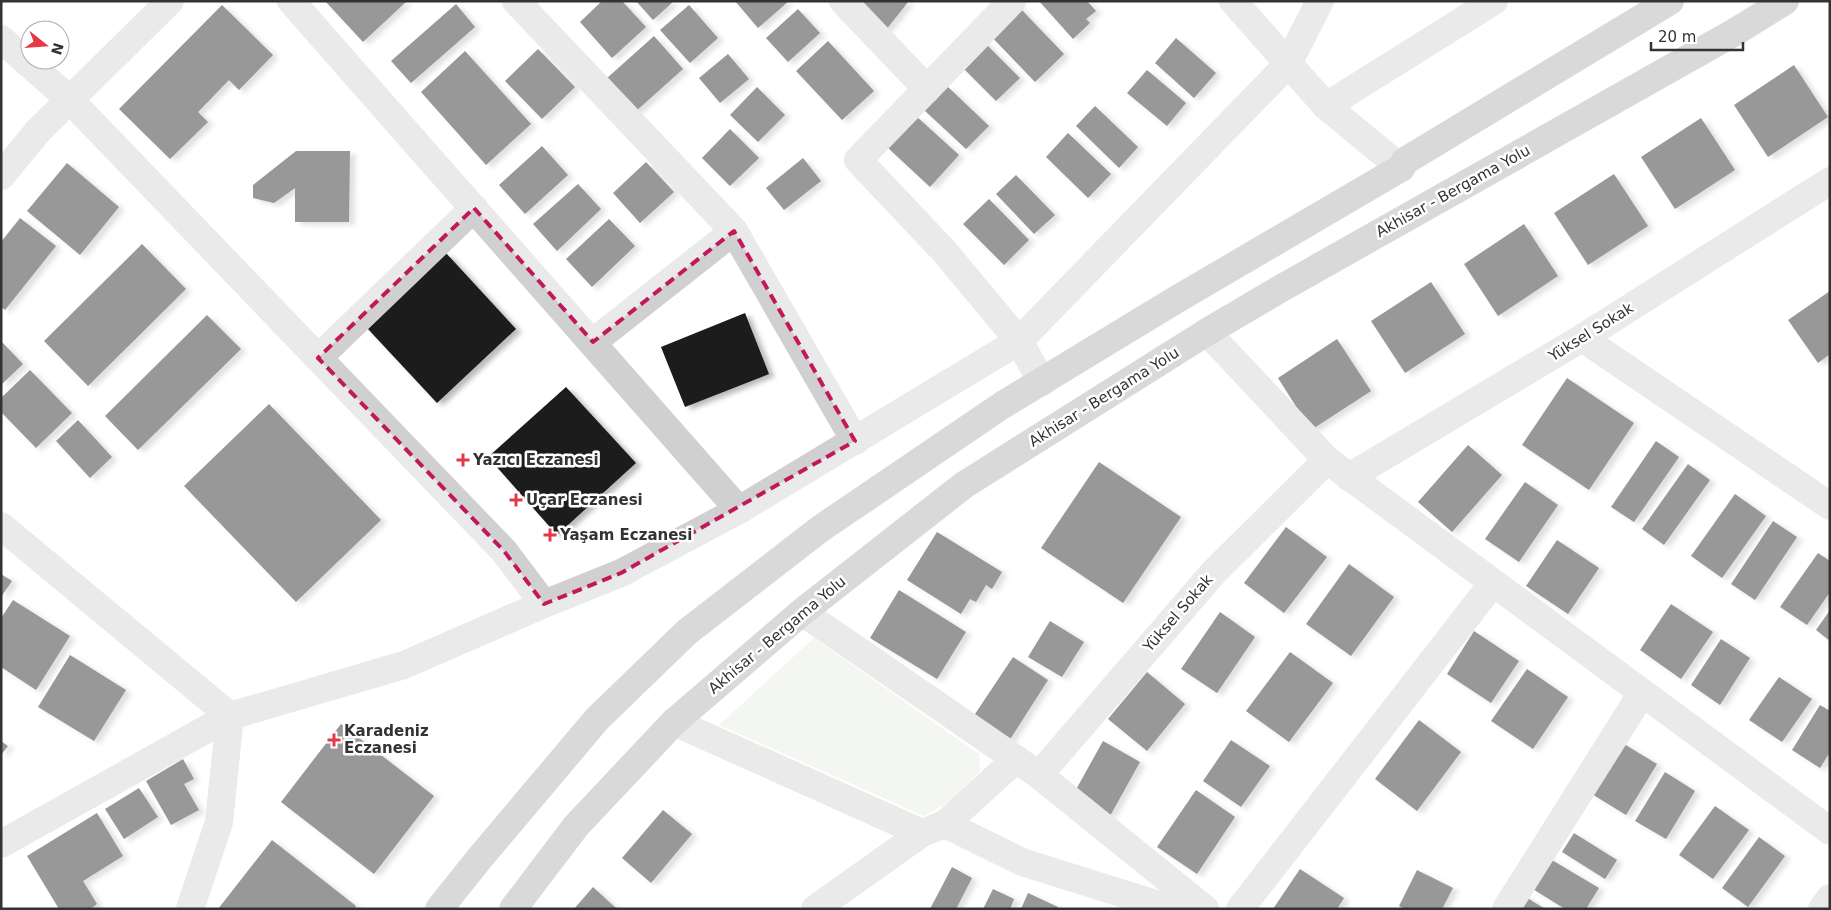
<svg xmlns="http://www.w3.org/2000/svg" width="1831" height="910" font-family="'DejaVu Sans',sans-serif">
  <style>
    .green { fill: #e6ecdf }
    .building { fill: #1a1a1a; filter: url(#shadow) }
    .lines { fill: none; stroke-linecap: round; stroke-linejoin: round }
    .minor { stroke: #d0d0d0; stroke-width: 28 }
    .tertiary { stroke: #d0d0d0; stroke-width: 28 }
    .primary { stroke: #ababab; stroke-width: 28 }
    .marked { fill: none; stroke: #c2185b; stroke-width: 4; stroke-dasharray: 10 6; stroke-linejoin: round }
    .poi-dot { fill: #e63946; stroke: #fff; stroke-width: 2 }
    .labels { text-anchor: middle; stroke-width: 5; stroke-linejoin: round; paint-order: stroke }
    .street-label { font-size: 15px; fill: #333; stroke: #fff }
    .poi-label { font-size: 15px; font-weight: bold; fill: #333; stroke: #fff; text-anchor: start }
  </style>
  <defs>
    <filter id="shadow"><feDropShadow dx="5.5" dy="3" stdDeviation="2.5" flood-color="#0004"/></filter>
  </defs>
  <rect width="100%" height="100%" fill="#fff"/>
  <polygon class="green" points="814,638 979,754 980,771 949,802 924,816 719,725"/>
  <g class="building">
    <polygon points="325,1 407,1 363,42"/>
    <polygon points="602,1 622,1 646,27 612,58 580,22"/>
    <polygon points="636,1 674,1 653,20"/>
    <polygon points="735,1 789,1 758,28"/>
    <polygon points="858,1 909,1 885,31"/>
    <polygon points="1039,1 1087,1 1096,11 1086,19 1090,23 1073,39"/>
    <polygon points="456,4 475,27 411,83 391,61"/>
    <polygon points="1016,4 1064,54 1035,82 987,32"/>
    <polygon points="222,5 273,55 239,90 229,80 198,112 208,122 170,159 119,109"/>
    <polygon points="689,5 718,38 690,63 660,30"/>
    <polygon points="798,9 820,33 788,62 766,38"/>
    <polygon points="654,36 683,69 635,112 606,79"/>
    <polygon points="1176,38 1216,73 1194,98 1155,63"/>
    <polygon points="981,39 1020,78 996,101 957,62"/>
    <polygon points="828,41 874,91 842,120 796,71"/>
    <polygon points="538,49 575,87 542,119 505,81"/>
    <polygon points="465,51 531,124 486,165 421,92"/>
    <polygon points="728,54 749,79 720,103 699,78"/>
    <polygon points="1794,65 1828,117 1768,157 1734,105"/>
    <polygon points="1147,70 1186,103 1167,126 1127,93"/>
    <polygon points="947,86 989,126 966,149 924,110"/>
    <polygon points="757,87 785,115 758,142 730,115"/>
    <polygon points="1095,106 1138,147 1119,168 1076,126"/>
    <polygon points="916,116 959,155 930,187 887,147"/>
    <polygon points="1701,118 1735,170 1675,209 1641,157"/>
    <polygon points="730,129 759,158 730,186 702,158"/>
    <polygon points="1068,133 1111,174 1088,198 1046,157"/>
    <polygon points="542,146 568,175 525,214 499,185"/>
    <polygon points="296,151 350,151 349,222 295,222 295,188 274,203 253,198 253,185"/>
    <polygon points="803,158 821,181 784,210 766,188"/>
    <polygon points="646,162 674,192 640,223 613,193"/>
    <polygon points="67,163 119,207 80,255 27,211"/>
    <polygon points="1614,174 1648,226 1588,265 1554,213"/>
    <polygon points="1016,175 1055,215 1034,234 996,194"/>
    <polygon points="578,184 601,209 557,251 533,224"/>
    <polygon points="989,199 1029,240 1004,265 963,224"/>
    <polygon points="20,218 56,246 5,310 1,307 1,242"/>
    <polygon points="609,219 635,246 592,287 566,259"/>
    <polygon points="1524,224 1558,276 1498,316 1464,264"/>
    <polygon points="142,244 186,289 88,386 44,341"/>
    <polygon points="446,253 516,329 437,403 367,328"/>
    <polygon points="1431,282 1465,334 1405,373 1371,321"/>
    <polygon points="1830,291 1830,354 1818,363 1788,320"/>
    <polygon points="745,313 769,374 685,407 661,347"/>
    <polygon points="207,315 241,349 138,450 105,416"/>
    <polygon points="1337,339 1371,391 1311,430 1278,378"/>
    <polygon points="1,341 23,364 1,385"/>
    <polygon points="30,370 72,413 36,448 1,412 1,398"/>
    <polygon points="1567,378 1634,423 1589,490 1522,445"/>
    <polygon points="566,387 636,463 557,535 488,457"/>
    <polygon points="269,404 381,520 296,602 184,486"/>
    <polygon points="78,420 112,457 90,478 56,441"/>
    <polygon points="1656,441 1679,457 1634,522 1611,507"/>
    <polygon points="1468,445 1502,475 1452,532 1418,502"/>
    <polygon points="1099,462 1181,517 1123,603 1041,548"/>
    <polygon points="1688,464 1710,480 1664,545 1642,529"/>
    <polygon points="1525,482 1558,505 1519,562 1485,539"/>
    <polygon points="1735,494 1766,516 1722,578 1691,556"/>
    <polygon points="1773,521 1797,537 1755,600 1731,584"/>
    <polygon points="1286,527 1327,557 1284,613 1244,583"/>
    <polygon points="937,532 1002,572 992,589 986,585 976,602 970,599 961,614 907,580"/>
    <polygon points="1557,540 1599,568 1568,614 1526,586"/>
    <polygon points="1818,553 1830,561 1830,592 1807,625 1780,607"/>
    <polygon points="1349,564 1394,597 1351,656 1306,624"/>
    <polygon points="1,574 12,581 1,597"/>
    <polygon points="899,590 966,632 937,679 870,638"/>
    <polygon points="13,600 70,636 36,690 1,667 1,618"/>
    <polygon points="1671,604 1713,632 1681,679 1640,650"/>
    <polygon points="1830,610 1830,641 1816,630"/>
    <polygon points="1220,612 1255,637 1217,693 1181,669"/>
    <polygon points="1050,621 1084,642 1062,677 1028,657"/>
    <polygon points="1474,631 1519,661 1491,703 1447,674"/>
    <polygon points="1721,639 1750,658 1720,705 1691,685"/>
    <polygon points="1290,652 1333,683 1289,742 1246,711"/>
    <polygon points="70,655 126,690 94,741 38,707"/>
    <polygon points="1013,657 1048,680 1009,741 973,717"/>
    <polygon points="1527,669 1568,697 1533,749 1491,721"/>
    <polygon points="1147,672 1185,704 1147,751 1108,719"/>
    <polygon points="1779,677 1812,699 1782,742 1749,720"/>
    <polygon points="1820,705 1830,711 1830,752 1820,768 1792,750"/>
    <polygon points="1419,720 1461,752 1417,811 1375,779"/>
    <polygon points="341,724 434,796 374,874 281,802"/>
    <polygon points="1231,740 1270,766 1241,807 1203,781"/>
    <polygon points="1,741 8,746 1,755"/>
    <polygon points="1103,741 1140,762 1110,816 1073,795"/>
    <polygon points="1619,741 1657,764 1626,815 1587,791"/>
    <polygon points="183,759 194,779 184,784 199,810 171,825 146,781"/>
    <polygon points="1665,772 1695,791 1666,839 1635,821"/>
    <polygon points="139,788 158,817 124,839 105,809"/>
    <polygon points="1196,790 1235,817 1197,874 1157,847"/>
    <polygon points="1715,806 1749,830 1713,879 1679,855"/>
    <polygon points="663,810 692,834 651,883 622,858"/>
    <polygon points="97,813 123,856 83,881 97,904 90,909 59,909 27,856"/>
    <polygon points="1574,833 1617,860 1605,879 1562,852"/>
    <polygon points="1759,837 1785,856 1748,907 1722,888"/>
    <polygon points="272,840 356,906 354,909 218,909"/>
    <polygon points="1545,856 1599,888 1586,909 1565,909 1528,886"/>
    <polygon points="952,867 972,878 956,909 930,909"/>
    <polygon points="1300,869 1344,898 1337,909 1273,909"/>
    <polygon points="1417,870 1453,888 1442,909 1404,909 1399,906"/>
    <polygon points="593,887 617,909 574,909"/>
    <polygon points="993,889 1014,899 1010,909 983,909"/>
    <polygon points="1028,893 1058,907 1057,909 1021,909"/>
    <polygon points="1521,894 1545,909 1513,909"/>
  </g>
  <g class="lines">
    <g class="minor">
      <polyline points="291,1 739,510"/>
      <polyline points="516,1 734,231 855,441"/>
      <polyline points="843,1 927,89"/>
      <polyline points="1012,1 858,160 944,251 1019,341 1288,64 1320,1"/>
      <polyline points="1233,1 1326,106 1401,168"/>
      <polyline points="1,39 70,100 504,551 544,604 621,573 739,510 1019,341 1042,382"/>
      <polyline points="1326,106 1494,1"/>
      <polyline points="1207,332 1327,460 1830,831"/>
      <polyline points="1582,338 1830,506"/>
      <polyline points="593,342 734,231"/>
      <polyline points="318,358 474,208"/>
      <polyline points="1349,477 1582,338 1830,181"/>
      <polyline points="1,526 230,716 219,822 190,909"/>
      <polyline points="802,612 1039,775 1205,909"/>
      <polyline points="674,722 922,833"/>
      <polyline points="1039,775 1214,572 1327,460"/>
      <polyline points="945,824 1022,862 1172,909"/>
      <polyline points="1,844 230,716 404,665 544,604"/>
      <polyline points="815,909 922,833 945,824 1016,759"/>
      <polyline points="1240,909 1493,583"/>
      <polyline points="1506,909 1642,693"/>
      <polyline points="1822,909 1830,898"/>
    </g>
    <polyline class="tertiary" points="1,176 38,131 170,1"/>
    <g class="primary">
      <polyline points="439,909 479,859 597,719 687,632 820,529 1001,406 1174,301 1401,168 1405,161 1670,1"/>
      <polyline points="513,909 576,826 674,722 802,612 964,485 1207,332 1280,289 1735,32 1785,1"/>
    </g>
  </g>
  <path d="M0 0H1831V910H0ZM474,208L593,342L734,231L855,441L621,573L544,604L504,551L318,358Z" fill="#fff" fill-opacity=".55" fill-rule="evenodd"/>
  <path class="marked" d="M474,208L593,342L734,231L855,441L621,573L544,604L504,551L318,358Z"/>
  <g class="poi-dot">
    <path d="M460.5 452.5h5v5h5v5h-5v5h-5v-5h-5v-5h5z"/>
    <path d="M513.5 492.5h5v5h5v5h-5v5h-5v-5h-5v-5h5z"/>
    <path d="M547.5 527.5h5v5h5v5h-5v5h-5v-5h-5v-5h5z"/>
    <path d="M331.5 732.5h5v5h5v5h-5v5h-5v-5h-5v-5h5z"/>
  </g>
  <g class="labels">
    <g class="street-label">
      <text transform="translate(1453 191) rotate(-29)" y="5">Akhisar - Bergama Yolu</text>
      <text transform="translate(1591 332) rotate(-32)" y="5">Yüksel Sokak</text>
      <text transform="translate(1104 397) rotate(-32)" y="5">Akhisar - Bergama Yolu</text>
      <text transform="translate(1178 613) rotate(-49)" y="5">Yüksel Sokak</text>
      <text transform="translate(777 635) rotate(-40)" y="5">Akhisar - Bergama Yolu</text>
    </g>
    <g class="poi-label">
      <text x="473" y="465">Yazıcı Eczanesi</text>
      <text x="526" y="505">Uçar Eczanesi</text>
      <text x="560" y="540">Yaşam Eczanesi</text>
      <text x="344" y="736">Karadeniz<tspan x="344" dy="17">Eczanesi</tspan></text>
    </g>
  </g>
  <rect width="1831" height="910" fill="none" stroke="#333333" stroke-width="5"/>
  <g transform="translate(45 45) rotate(107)"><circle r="24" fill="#ffffff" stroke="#adadad"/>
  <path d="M0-4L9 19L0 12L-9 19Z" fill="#e63946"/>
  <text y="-8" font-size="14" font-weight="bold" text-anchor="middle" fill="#333333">N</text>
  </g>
  <path d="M1651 42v8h92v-8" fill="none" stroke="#333333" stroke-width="2.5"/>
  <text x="1658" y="42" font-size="15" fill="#333333" stroke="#ffffff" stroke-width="4" paint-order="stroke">20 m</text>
</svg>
